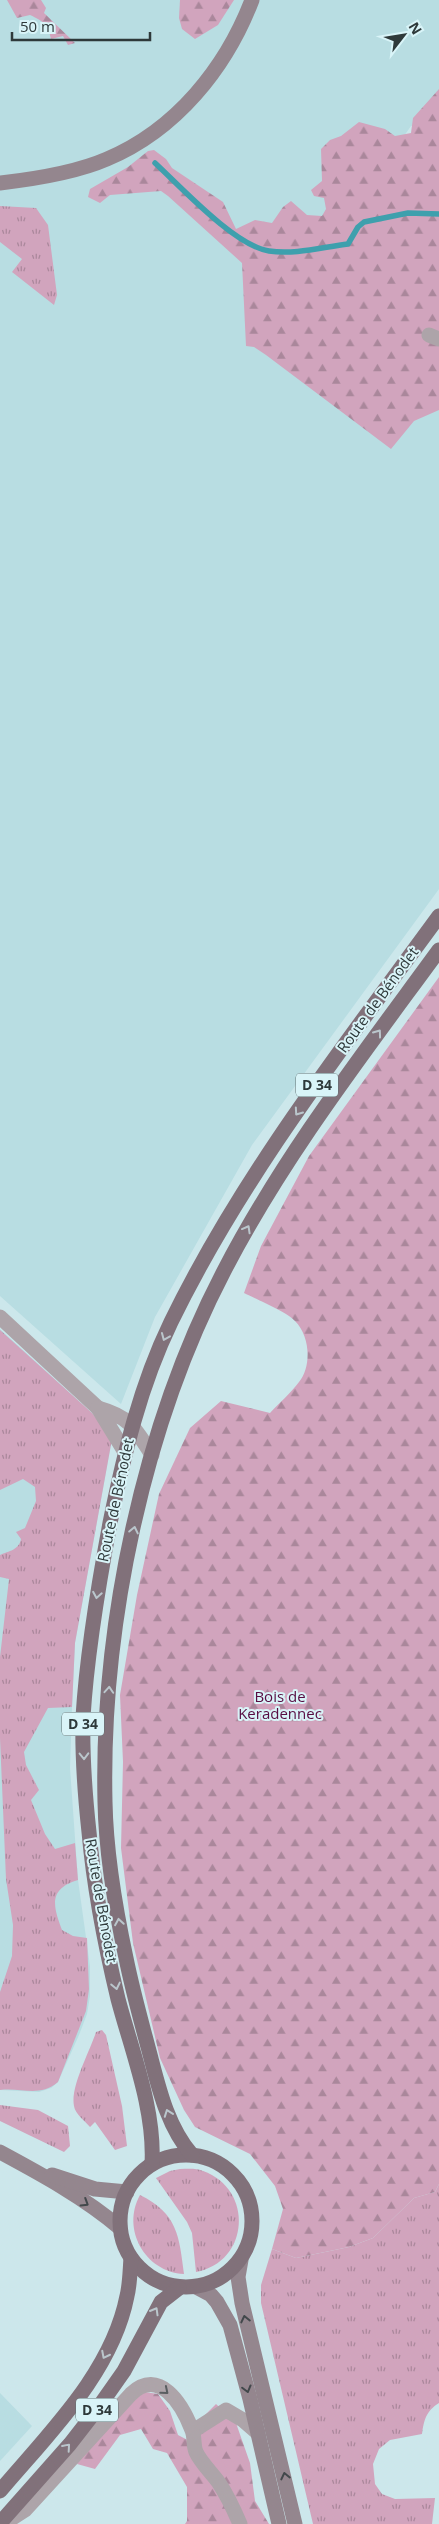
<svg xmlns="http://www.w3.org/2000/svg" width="439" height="2524" font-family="'Open Sans',sans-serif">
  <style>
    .built { fill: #b8dde2 }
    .grass { fill: url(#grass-tufts) }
    .forest { fill: url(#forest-firs) }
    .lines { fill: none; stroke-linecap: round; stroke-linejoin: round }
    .stream { stroke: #3ea0ad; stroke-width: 5.5 }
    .street { stroke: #ada4a9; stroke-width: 15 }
    .secondary { stroke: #94868e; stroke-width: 15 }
    .primary { stroke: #81717a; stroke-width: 15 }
    .oneway { stroke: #bac6cc }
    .oneway2 { stroke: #42484b }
    .oneway3 { stroke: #5a5e61 }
    .labels { text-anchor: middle; stroke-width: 4; stroke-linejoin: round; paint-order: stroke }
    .shield { fill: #d9f4f8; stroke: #617173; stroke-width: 1 }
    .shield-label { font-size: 14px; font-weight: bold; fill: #2e393a }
    .street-label { font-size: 15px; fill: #2e393a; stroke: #d9f4f8 }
    .park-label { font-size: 15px; fill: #580c42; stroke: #d9f4f8 }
  </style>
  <defs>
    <pattern id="grass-tufts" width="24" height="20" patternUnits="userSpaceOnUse" patternTransform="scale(1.25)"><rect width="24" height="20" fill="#d1a4bd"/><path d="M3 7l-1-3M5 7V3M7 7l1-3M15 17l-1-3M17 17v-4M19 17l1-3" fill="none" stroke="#aa879b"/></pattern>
    <pattern id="forest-firs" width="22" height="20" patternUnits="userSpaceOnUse" patternTransform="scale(1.25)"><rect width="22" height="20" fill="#d1a4bd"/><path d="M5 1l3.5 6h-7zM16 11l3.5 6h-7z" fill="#aa879b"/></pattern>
  </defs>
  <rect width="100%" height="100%" fill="#cce7eb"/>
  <g class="built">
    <polygon points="0,0 439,0 439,120 411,126 259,343 439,401 439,889 252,1145 155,1317 121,1404 0,1296"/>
    <polygon points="0,1329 92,1413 112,1439 75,1643 72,1707 70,1768 78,1880 90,1966 90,1996 87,2014 79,2035 58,2082 51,2088 39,2092 0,2090"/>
    <polygon points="0,2393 32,2426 0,2461"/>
  </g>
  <g class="grass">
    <polygon points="0,206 36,208 48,225 57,295 54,305 12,272 22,259 0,242"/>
    <path d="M0,1330L92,1413L112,1439L75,1643L72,1707L48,1708L24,1752L26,1765L39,1790L31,1800L45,1834L55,1849L75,1843L78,1880C48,1889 53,1906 62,1930L73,1936L87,1938L89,1989L86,2011L58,2082C39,2098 21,2087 0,2090V1992L12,1956L13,1925L6,1879L0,1738V1657L9,1579L0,1577V1555C9,1551 19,1550 21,1539L16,1532L25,1528L36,1501L35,1487L23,1479L0,1490Z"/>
    <path d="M102,2030L106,2035L122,2106L127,2146L115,2150L95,2122L90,2127C85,2121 75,2114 74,2106C70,2087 90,2051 96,2032Z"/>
    <polygon points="0,2105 38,2110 68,2126 70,2146 64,2152 0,2121"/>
    <path d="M180,2169C188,2169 196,2168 203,2171C254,2189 250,2262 196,2272L192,2233L187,2222L156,2178L170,2171Z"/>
    <path d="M439,2184V2403C426,2411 424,2420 422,2434L390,2440L379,2449L373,2464L375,2484L382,2494L395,2499L435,2498L432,2524H313L261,2303V2285L272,2249L296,2258L349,2247L373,2238L414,2198L435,2192Z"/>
    <path d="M140,2195C178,2214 179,2236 184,2274C145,2272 121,2229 140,2195Z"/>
  </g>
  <g class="forest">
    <path d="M7,0H41L46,8L44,13L75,43L68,45L63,36L51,39C48,24 43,21 30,15L17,18Z"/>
    <polygon points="180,0 234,0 218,25 195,39 182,29 179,18"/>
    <polygon points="439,89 439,410 414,421 391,449 266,355 254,347 246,346 242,263 168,196 161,191 110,195 100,203 88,197 90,189 128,167 148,151 154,150 166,159 172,168 223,202 236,229 255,220 272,223 283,207 291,201 307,215 322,216 326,209 324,198 314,196 311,190 322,181 321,149 330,140 341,136 359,122 385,129 395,136 411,133 413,118"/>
    <path d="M439,977V2184L435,2192L414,2198L373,2238L349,2247L296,2258L272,2249L283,2209L275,2186L250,2154L195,2127L184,2110L160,2058L133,1943L121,1848L123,1762L120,1695L137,1595L159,1494L190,1428L221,1401L270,1413C279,1403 291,1393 299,1382C312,1366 310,1336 295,1321C287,1312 256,1299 244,1293L261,1246L309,1156Z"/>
    <polygon points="138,2391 158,2394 170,2411 178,2435 199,2446 202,2418 216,2404 236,2423 250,2463 255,2501 269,2524 185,2524 187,2521 187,2487 167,2453 153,2449 141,2429 120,2435 95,2469 77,2464 82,2454"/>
  </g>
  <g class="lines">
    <path class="stream" d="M155,163C181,187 235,246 269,251C295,255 323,247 348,244L358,227L364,222L408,213L439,214"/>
    <g class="street">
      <polyline points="429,335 439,339"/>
      <polyline points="0,1317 98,1408"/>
      <path d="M125,1452L98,1408C130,1417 135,1428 152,1455"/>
      <polyline points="193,2431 226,2410 243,2420 258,2433"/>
      <path d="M3,2524L25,2510L131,2394C159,2367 182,2404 192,2430C195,2437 193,2445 196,2452C201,2463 212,2473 219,2483C227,2495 234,2510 240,2524"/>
    </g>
    <g class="secondary">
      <path d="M0,183C35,179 75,173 107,159C176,130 226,68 252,0"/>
      <path d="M0,2152C41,2174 85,2198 120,2228"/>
      <polyline points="52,2175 95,2189 127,2192"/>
      <polyline points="241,2260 238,2277 242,2303 295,2524"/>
      <polyline points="196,2287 211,2295 217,2302 230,2325 250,2399 279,2524"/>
    </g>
    <g class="primary">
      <circle cx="186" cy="2221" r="66"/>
      <path d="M192,2155C166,2125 158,2084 148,2047C140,2017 132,1988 126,1958C115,1907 106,1854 105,1802C101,1628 143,1426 224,1271C283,1157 363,1054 439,950"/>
      <path d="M152,2164C155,2109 132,2052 118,1999C105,1945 94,1888 89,1832C85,1795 82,1755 83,1717C87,1652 98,1587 110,1523C124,1454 140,1386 171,1322C242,1176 344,1046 439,916"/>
      <path d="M0,2491C48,2434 112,2373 127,2296C130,2284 130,2270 131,2258"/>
      <polyline points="0,2523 70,2444 98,2408 124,2371 161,2302 179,2288"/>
    </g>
  </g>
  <defs><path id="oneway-chevron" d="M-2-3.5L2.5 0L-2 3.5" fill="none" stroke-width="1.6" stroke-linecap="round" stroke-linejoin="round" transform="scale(1.25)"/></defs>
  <g class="oneway">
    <use href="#oneway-chevron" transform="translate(378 1033) rotate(-54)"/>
    <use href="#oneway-chevron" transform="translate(298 1112) rotate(125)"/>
    <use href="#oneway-chevron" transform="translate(247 1229) rotate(-61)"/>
    <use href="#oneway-chevron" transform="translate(165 1337) rotate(113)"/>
    <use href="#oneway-chevron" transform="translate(134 1530) rotate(-78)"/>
    <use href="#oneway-chevron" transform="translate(97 1595) rotate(100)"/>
    <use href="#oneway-chevron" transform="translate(109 1690) rotate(-86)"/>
    <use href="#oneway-chevron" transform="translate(84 1756) rotate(89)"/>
    <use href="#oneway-chevron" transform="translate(119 1922) rotate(-99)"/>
    <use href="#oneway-chevron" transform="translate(116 1986) rotate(78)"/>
    <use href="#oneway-chevron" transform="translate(168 2113) rotate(-110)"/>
    <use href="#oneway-chevron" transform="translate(155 2311) rotate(-60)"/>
    <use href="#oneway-chevron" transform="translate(105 2355) rotate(117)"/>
    <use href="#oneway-chevron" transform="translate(67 2447) rotate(-49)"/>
  </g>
  <g class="oneway2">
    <use href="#oneway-chevron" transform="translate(85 2203) rotate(32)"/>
    <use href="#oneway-chevron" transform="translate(245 2319) rotate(-103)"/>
    <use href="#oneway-chevron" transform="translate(247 2389) rotate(75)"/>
    <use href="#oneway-chevron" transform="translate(285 2476) rotate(-103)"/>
  </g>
  <use class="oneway3" href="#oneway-chevron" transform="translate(165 2391) rotate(40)"/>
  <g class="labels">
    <g class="shield">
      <rect x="296" y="1073.5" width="42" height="23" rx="4"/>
      <rect x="62" y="1712.5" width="42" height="23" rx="4"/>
      <rect x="76" y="2398.5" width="42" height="23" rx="4"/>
    </g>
    <g class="shield-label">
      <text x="317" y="1090">D 34</text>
      <text x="83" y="1729">D 34</text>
      <text x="97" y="2415">D 34</text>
    </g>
    <g class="street-label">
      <text transform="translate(378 1000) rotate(-54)" y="5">Route de Bénodet</text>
      <text transform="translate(116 1500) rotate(-78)" y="5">Route de Bénodet</text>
      <text transform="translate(101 1901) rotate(80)" y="5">Route de Bénodet</text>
    </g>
    <g class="park-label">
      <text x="280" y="1702">Bois de<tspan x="280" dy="17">Keradennec</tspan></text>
    </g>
  </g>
  <g transform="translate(404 35) rotate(59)" stroke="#d9f4f8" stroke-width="4" paint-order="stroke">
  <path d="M0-4L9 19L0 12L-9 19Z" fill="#2e393a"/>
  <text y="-8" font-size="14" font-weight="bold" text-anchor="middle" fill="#2e393a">N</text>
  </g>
  <path d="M12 32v8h138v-8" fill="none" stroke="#2e393a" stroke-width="2.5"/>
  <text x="20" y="32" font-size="15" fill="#2e393a" stroke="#d9f4f8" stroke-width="4" paint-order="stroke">50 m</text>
</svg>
